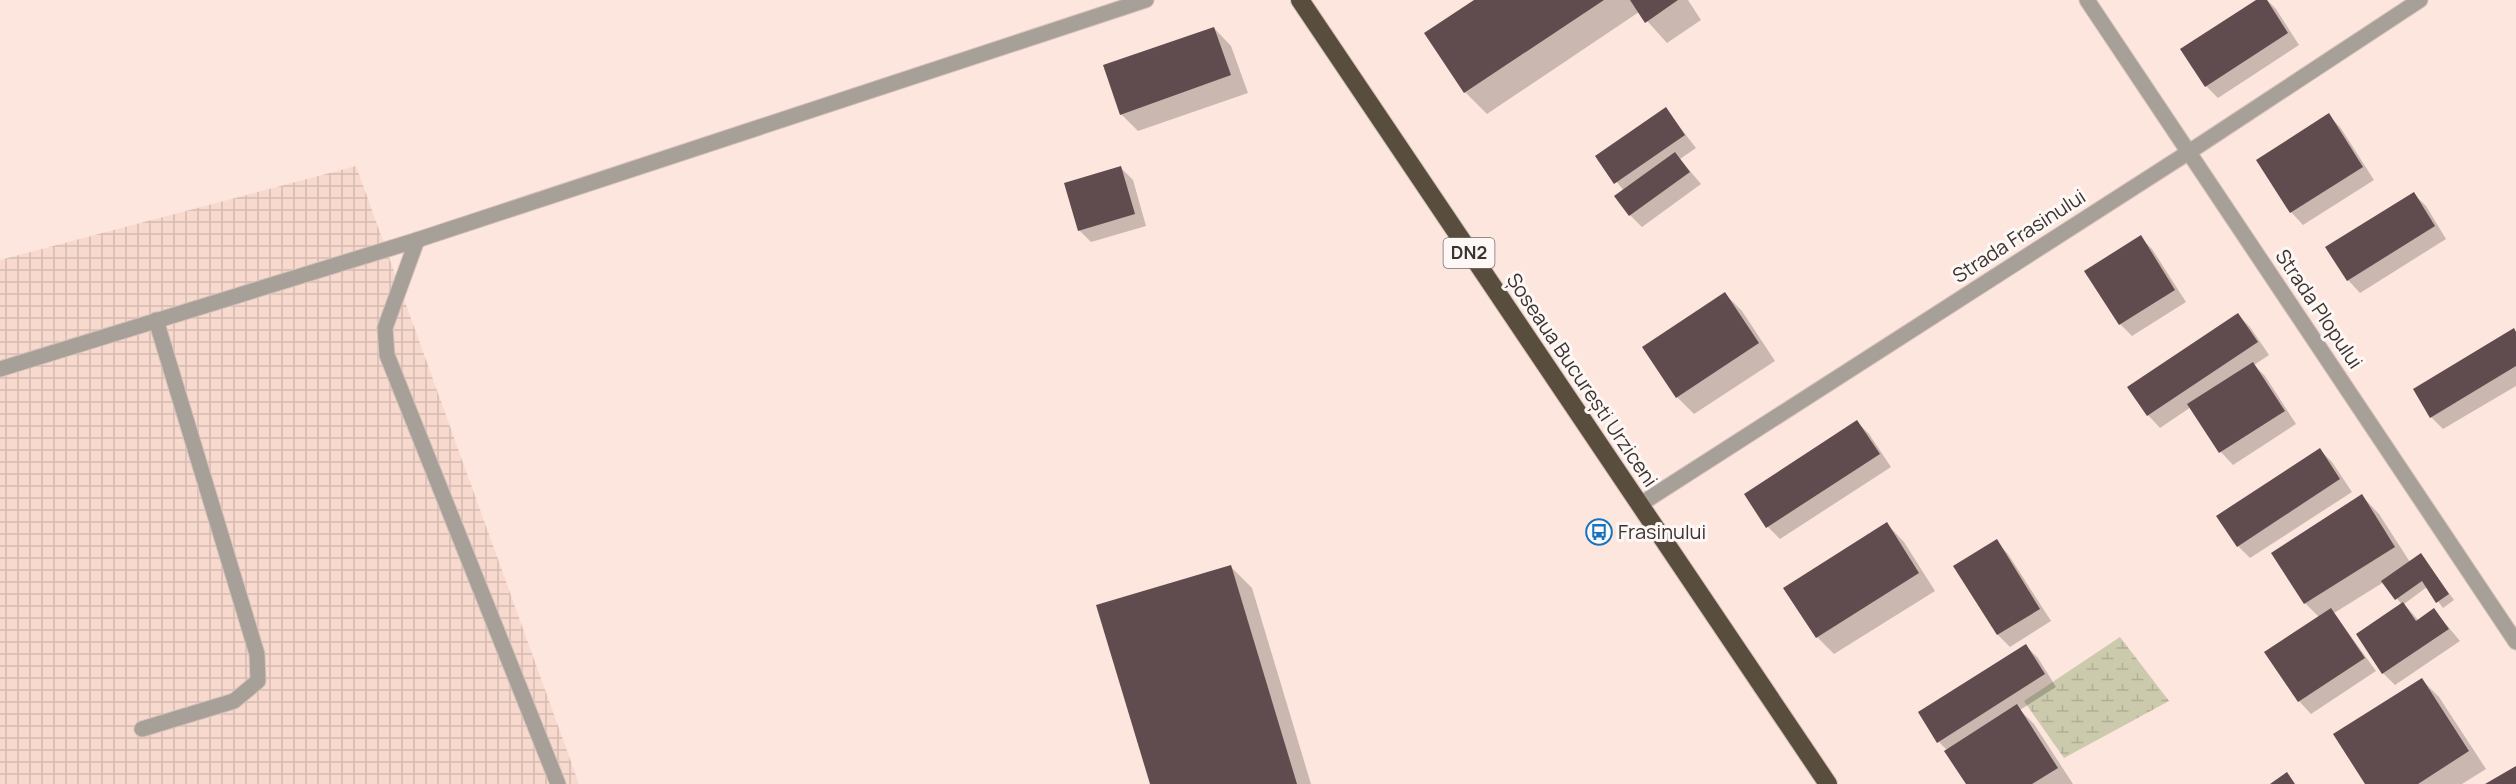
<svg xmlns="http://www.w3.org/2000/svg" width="2516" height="784" font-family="Manrope,sans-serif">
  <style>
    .industrial { fill: url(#industrial-grid) }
    .wetland { fill: url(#wetland-marsh) }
    .shadow { fill: #0003 }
    .building { fill: #604c4e }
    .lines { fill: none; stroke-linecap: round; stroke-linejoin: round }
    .minor-casing { stroke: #d6c2ba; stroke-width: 17 }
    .highway-casing { stroke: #d6c2ba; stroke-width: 20 }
    .minor { stroke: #a7a099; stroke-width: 15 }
    .highway { stroke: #594d3e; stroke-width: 18 }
    .labels { text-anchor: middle; stroke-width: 6; stroke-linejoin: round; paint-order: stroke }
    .shield { fill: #fdf8f6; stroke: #766e6b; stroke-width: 1.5 }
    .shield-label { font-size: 18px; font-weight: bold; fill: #3c3330 }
    .street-label { font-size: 20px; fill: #3c3330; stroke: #fdf8f6 }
    .poi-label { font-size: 20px; fill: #3c3330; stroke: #fdf8f6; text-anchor: start }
  </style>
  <defs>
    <pattern id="industrial-grid" width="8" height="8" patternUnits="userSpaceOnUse" patternTransform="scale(1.5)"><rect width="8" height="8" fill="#f8d9cd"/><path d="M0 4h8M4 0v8" fill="none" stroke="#d6bbb0"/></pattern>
    <pattern id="wetland-marsh" width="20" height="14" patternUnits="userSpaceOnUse" patternTransform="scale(1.5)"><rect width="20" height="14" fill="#cccaad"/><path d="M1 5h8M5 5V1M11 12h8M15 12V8" fill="none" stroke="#b0ae95"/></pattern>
  </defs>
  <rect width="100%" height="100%" fill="#fde6dd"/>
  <polygon class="industrial" points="356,166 579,784 0,784 0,260"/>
  <polygon class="wetland" points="2120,637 2169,701 2064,758 2024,701"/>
  <g class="shadow">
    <polygon points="1477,0 1688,0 1701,20 1667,43 1639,12 1487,114 1465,92 1426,34"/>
    <polygon points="2259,0 2267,0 2276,9 2299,45 2218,98 2206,86"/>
    <polygon points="1214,28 1231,46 1248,93 1138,131 1121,114"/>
    <polygon points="1666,109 1696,148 1680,159 1701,184 1642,227 1630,215 1624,191 1597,157"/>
    <polygon points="2328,115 2340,127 2374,180 2303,225 2291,212"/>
    <polygon points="1121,168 1133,180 1146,226 1091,242 1079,230"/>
    <polygon points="2414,194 2426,206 2446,239 2360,293 2348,280 2327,248"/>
    <polygon points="2140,237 2152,249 2186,302 2132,336 2120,324 2086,271"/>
    <polygon points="1725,294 1742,311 1775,361 1694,414 1677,397"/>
    <polygon points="2238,315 2250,327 2269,355 2254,365 2265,376 2296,424 2233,465 2221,452 2191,407 2160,428 2148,415 2129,387"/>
    <polygon points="2516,333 2516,386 2443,429 2431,417"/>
    <polygon points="1857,422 1869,434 1891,467 1780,539 1768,527 1746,494"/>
    <polygon points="2320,450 2332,462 2352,492 2250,558 2238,546"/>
    <polygon points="2362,496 2379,514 2410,562 2421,555 2454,600 2443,608 2427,587 2404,604 2419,621 2434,610 2460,641 2395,685 2383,673 2402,605 2384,582 2334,613 2376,671 2311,714 2299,701 2319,617 2305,603"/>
    <polygon points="1887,524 1904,542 1935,591 1834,654 1817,637"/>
    <polygon points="1996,541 2008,554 2051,621 2010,647 1998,635 1955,567"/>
    <polygon points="1231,567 1252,588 1311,784 1151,784"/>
    <polygon points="2026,646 2038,658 2056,687 2020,710 2034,724 2073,784 1968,784 1948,751 1939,742"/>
    <polygon points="2422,680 2439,697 2486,769 2462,784 2367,784"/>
  </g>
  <g class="building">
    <polygon points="1474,0 1604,0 1464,93 1424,33"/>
    <polygon points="1630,0 1678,0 1645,23"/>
    <polygon points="2256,0 2267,0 2288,33 2205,87 2180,49"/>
    <polygon points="1214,27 1231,75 1120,115 1103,65"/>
    <polygon points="1666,107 1685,135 1614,184 1595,156"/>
    <polygon points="2329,113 2363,167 2290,213 2256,160"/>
    <polygon points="1675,152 1690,172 1629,216 1614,196"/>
    <polygon points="1121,166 1135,214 1078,231 1064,183"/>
    <polygon points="2414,192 2435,226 2347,281 2325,247"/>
    <polygon points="2141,235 2175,290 2119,325 2084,271"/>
    <polygon points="1725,292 1759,343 1676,398 1642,347"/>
    <polygon points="2238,313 2258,342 2147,416 2127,387"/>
    <polygon points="2514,328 2516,332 2516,366 2430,418 2413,389"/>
    <polygon points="2253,362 2285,411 2219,453 2187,404"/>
    <polygon points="1857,420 1880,454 1766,528 1744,494"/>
    <polygon points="2320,448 2340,479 2237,547 2216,516"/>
    <polygon points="2362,494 2395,547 2304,604 2271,553"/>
    <polygon points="1887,522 1919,573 1816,638 1783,588"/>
    <polygon points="1997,539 2040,609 1997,635 1953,566"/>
    <polygon points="2421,553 2449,594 2436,603 2422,581 2395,600 2381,581"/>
    <polygon points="1231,565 1297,784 1150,784 1096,605"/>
    <polygon points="2403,602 2416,621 2434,608 2449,629 2382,674 2356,634"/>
    <polygon points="2331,608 2365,658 2298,702 2264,652"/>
    <polygon points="2026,644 2045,674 1937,743 1918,712"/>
    <polygon points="2422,678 2469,751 2418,784 2365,784 2333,734"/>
    <polygon points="2017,704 2058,768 2032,784 1966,784 1944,751"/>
    <polygon points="2516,766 2516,784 2485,784"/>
    <polygon points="2287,772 2295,784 2270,784"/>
  </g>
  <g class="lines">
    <g class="minor-casing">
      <g id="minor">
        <polyline points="2087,0 2516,642"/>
        <polyline points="417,240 385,328 387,355 558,784"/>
        <polyline points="0,369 417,240 1146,0"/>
        <polyline points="1639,505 2189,152 2420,0"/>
        <polyline points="142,729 234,701 258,681 257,654 156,320"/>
      </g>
    </g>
    <g class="highway-casing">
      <polyline id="highway" points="1300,0 1828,784"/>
    </g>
    <use href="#minor" class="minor"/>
    <use href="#highway" class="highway"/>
  </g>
  <defs>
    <g id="bus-ring" transform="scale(1.35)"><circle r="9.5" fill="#fdf8f6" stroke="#1573bf" stroke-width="1.5"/><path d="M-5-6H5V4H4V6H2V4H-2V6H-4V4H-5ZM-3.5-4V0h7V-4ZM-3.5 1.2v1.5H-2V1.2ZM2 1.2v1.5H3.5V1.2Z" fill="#1573bf"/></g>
  </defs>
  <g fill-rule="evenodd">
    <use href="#bus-ring" x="1599" y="532"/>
  </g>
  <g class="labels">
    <rect class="shield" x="1443.5" y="238" width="51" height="30" rx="4.5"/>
    <g class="shield-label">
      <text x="1469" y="259">DN2</text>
    </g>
    <g class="street-label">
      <text transform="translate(2019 236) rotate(-33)" y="7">Strada Frasinului</text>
      <text transform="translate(2319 309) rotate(56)" y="7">Strada Plopului</text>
      <text transform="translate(1582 380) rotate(56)" y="7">Șoseaua București Urziceni</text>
    </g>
    <g class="poi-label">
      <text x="1618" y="539">Frasinului</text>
    </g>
  </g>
</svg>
